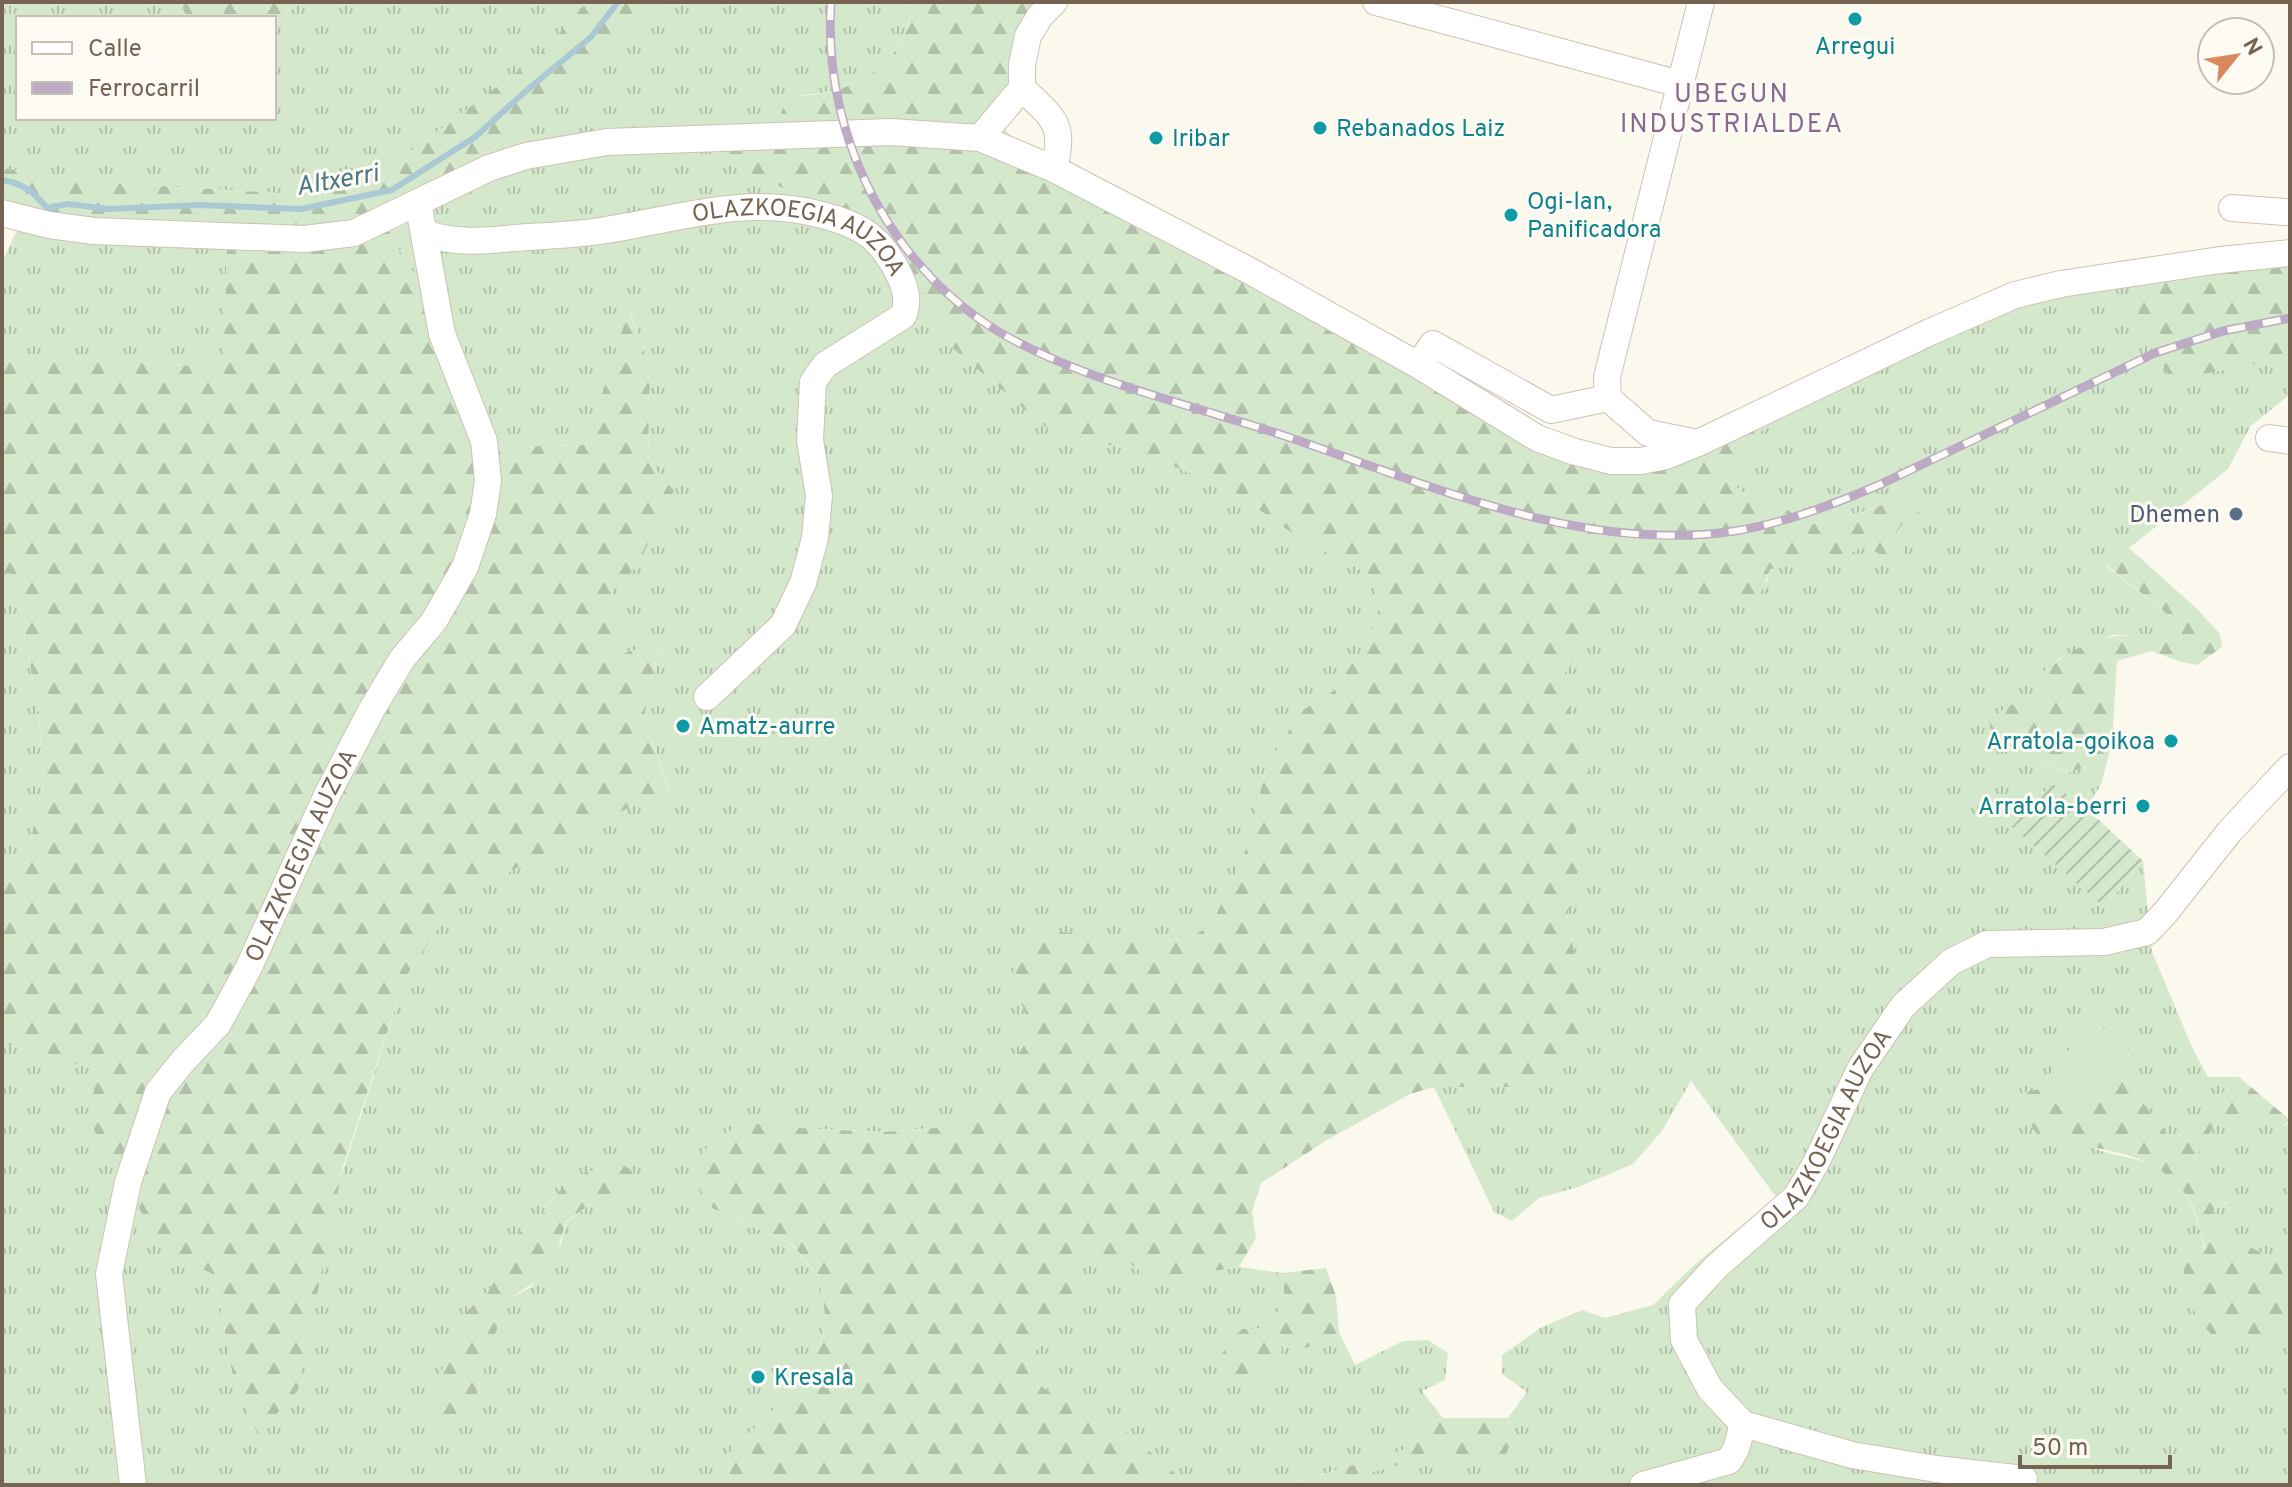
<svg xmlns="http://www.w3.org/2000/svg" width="2292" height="1487" font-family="Overpass,sans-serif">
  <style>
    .grass { fill: url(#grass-tufts); fill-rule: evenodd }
    .forest { fill: url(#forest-firs) }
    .park { fill: #d4e9cc }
    .garden { fill: url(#garden-furrows) }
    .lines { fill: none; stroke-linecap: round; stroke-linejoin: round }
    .stream { stroke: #aac9d5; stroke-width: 6 }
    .minor-casing { stroke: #cdc2b3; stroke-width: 28 }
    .minor { stroke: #fff; stroke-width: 26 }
    .rail-casing { stroke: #bdabc6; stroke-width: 9 }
    .rail { stroke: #fefbf4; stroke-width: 6; stroke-dasharray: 18; stroke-linecap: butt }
    .culture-dot { fill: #0f9aa8; stroke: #fefbf4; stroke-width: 3 }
    .service-dot { fill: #5c6f8a; stroke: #fefbf4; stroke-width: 3 }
    .labels { text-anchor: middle; stroke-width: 6; stroke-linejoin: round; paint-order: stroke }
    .culture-label { font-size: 24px; fill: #0d838f; stroke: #fefbf4; text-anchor: start }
    .street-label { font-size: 24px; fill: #766351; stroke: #fefbf4 }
    .service-label { font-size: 24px; fill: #4e5e75; stroke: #fefbf4; text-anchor: end }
    .neighbourhood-label { font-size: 26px; letter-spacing: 2px; fill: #896991; stroke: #fefbf4 }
    .water-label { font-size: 26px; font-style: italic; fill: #4c7587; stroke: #fefbf4 }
  </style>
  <defs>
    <pattern id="grass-tufts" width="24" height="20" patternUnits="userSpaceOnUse" patternTransform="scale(2)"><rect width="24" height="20" fill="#d4e9cc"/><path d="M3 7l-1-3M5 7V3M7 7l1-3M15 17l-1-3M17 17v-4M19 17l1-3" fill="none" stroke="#b1c0a8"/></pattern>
    <pattern id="forest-firs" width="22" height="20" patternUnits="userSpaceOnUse" patternTransform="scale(2)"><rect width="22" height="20" fill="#d4e9cc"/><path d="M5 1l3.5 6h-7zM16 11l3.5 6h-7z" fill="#b1c0a8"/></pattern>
    <pattern id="garden-furrows" width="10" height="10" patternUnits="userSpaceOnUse" patternTransform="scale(2)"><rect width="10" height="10" fill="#d4e9cc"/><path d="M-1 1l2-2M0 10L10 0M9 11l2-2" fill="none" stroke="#b1c0a8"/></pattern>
  </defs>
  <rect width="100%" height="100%" fill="#fbf8ed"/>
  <g class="grass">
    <polygon points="2,2 180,2 187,18 18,18 18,118 274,118 274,23 301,2 587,2 542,54 360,189 294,194 93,182 2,168"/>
    <path d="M672,2H912C906,62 861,92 803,95L779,129L730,148L725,157L742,173L774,183L820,210L871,225L1053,433L1127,449L1224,485L1299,538L1371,575L1379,608L1369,640L1332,692L1301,711L1265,769L1252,836L1212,924L1187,940L1131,941L1013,979L1032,1033L1003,1078L975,1107L935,1128L884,1132L816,1129L693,1177L712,1208L791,1244L819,1277L825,1316L820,1345L788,1396L726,1456L732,1485H2V1043L97,1070L164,1252L215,1275L234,1383L258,1435L405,978L457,900L639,802L671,797L644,717L660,642L496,834L648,460L650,369L630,310L586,445L490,447L448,327L389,234L484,158L625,29ZM557,1192H629L601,1196L566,1223L561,1244L531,1287L509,1299L491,1344L477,1392L468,1408L441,1421L468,1310L489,1290L517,1234L536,1222Z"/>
    <polygon points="18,228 66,235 227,250 224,368 2,352 2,263"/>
    <path d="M2156,261L2172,380L2290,357V394L2250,427L2228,469L2129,548L2109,553L2106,566L2184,627L2180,639L2161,641L2141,635H2113L2060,658L2044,672L2046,689L2028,710L1993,740L2014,747L2067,773L2087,766L2112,744L2101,784L2087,809L2053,784L2104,907L2143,861L2152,952L2192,1047L2208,1077H2239C2215,1098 2197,1122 2172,1141L2117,1069L2131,1052L2093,1021L2038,1089L2011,1097C2037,1113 2066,1136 2094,1148C2119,1159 2145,1156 2168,1174C2209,1206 2208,1288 2212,1335L2290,1344V1485H1363L1357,1476L1418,1460L1467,1463L1515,1434L1508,1418L1527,1392L1502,1374V1355L1542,1327L1582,1310L1605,1318L1653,1305L1693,1266L1776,1197L1691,1081L1662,1131L1633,1164L1578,1187L1539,1198L1512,1221L1494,1212L1434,1087L1536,1086L1579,977L1567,916L1579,866L1570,847L1593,786L1561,678C1591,638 1625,598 1667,572L1680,576L1700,594L1767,582L1769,569L1834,559L1863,547L1889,558L1894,537L1902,524V496L1870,510L1811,525L1773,500L1748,496L1725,478L1763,429L1746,408L2033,280Z"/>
    <polygon points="2,572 13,574 39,713 43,782 26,863 2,869"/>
    <polygon points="2250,1116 2281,1128 2290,1122 2290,1163 2288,1167 2290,1263 2283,1263 2242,1243 2218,1245 2212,1211 2229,1202 2222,1186 2203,1178 2196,1157 2213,1127"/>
    <polygon points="1099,1254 1118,1254 1151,1280 1239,1267 1282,1273 1285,1301 1268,1328 1257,1377 1281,1367 1281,1346 1306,1348 1339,1332 1355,1365 1403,1341 1428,1340 1448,1353 1445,1380 1422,1391 1443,1418 1416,1428 1410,1448 1290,1484 1188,1485 1131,1435 1030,1381 1027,1361 1070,1310 1075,1282 1085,1263"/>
  </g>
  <g class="forest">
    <polygon points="180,2 301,2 274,23 274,18 187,18"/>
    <polygon points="587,2 672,2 625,29 484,158 389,234 448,327 490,447 586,445 629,309 650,369 648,460 674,491 636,568 611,588 620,655 660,641 644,717 671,798 639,802 457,900 405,978 342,1170 298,1390 258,1435 234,1383 215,1275 164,1252 89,1121 97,1070 2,1043 2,869 26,863 43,782 39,713 13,574 2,572 2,352 223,368 227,250 66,235 2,225 2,168 93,182 294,194 360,189 541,54"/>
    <path d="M912,2H1036L1015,44L1001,126L1019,143L1532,425L1611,454L1656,446L1746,408L1763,429L1725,478L1748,496L1773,500L1811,525L1870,510L1902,496L1919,503V519L1902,524L1894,537L1903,543L1906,559L1889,558L1863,547L1834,559L1770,569L1759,598C1745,603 1715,601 1700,594C1687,588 1684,578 1667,572C1625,598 1591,638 1561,678L1593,786L1570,847L1579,866L1567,916L1579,977L1584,1030L1556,1069L1536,1087H1434L1410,1094L1327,1140L1261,1183L1252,1212L1256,1238L1239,1267L1151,1280L1118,1254H1099L1085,1263L1075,1282L1071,1310L1027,1361L1030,1381L1131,1435L1188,1485H732L726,1456L788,1396L820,1345L825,1315L819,1277L792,1244L712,1208L693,1177L702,1153L715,1138L745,1123L816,1129L884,1132L935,1128L975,1107L1003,1078L1032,1033L1013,979L1014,953L1053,931L1131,941L1187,940L1212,924L1252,836L1265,769L1301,711L1332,692L1369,640L1379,608L1371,575L1299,538L1224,485L1127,449L1053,433L948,344L912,275L820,210L774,183L742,173L724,157L730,148L779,129C780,119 780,107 789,101C801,94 812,96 825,93C874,82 907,54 912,2Z"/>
    <polygon points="2290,245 2290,357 2172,380 2135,323 2156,261"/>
    <path d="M2129,548L2196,608L2220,634L2222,647L2197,665L2178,661L2152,651L2117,661L2112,744L2087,766L2068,773L2014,747L1993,740L1989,720L2010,704L2028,710L2046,689L2044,672C2068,649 2103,634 2136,635C2153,636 2162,641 2180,639L2184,627L2106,565L2109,553Z"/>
    <path d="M2117,1069L2172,1141C2197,1122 2215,1098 2239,1077L2290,1120L2281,1128L2250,1116L2213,1127L2196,1157L2203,1178L2222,1186L2229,1201L2212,1211L2218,1245L2242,1243L2283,1263H2290V1344L2212,1335C2190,1310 2181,1292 2185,1258L2205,1248C2201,1234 2198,1218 2192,1205C2166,1150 2094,1148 2042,1141L2010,1096L2038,1089L2076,1120Z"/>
    <polygon points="613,1164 624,1165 634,1173 636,1182 629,1192 601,1196 566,1222 551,1271 509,1299 491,1344 477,1393 468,1408 441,1421 429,1407 445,1360 468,1310 489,1290 517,1234 536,1222 557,1193 581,1174"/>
    <polygon points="1326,1268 1336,1296 1339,1332 1306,1348 1282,1346 1281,1367 1257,1377 1244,1389 1233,1382 1217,1364 1227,1345 1242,1329 1268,1328 1285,1301 1282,1273"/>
    <polygon points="1443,1418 1508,1418 1515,1434 1505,1456 1467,1463 1418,1460 1357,1476 1363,1485 1197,1485 1290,1484 1410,1448 1416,1428"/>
  </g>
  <polygon class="park" points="2093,1021 2131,1052 2076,1120 2038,1089"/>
  <polygon class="garden" points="2053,784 2087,809 2143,861 2104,907 2010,825"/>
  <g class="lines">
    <path class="stream" d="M2,180C22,183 34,192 47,208L68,204L109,209L200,205L301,209L392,190L475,137L527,90L591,37L618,2"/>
    <g class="minor-casing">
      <g id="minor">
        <polyline points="1376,2 1680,84"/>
        <path d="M1022,88C1053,119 1066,122 1054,169"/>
        <polyline points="980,138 1022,88 1022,65 1028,36 1040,16 1054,2"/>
        <polyline points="2232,208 2285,212"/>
        <polyline points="2,213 49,225 94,231 304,239 354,233 489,168 526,156 607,142 891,132 980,138 1054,169 1250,271 1418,365 1537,438 1572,451 1611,461 1641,461 1666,456 1698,443 1930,332 2015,295 2061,284 2220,260 2290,253"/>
        <path id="s1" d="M425,233C454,244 484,241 515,238C543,236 572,235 600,231C677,220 743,194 822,215C856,224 876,233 894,265C903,281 911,298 903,316L825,365L813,382L810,440L819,496L815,538L803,583L783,625L707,697"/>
        <polyline points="1418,365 1433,344 1551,410 1608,398"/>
        <polyline points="2269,438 2290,441"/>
        <polyline points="1698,443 1648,433 1608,398 1607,377 1701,2"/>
        <path id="s2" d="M2024,1479L1936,1469L1852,1455L1743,1424L1710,1389L1684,1340L1682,1304L1717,1266L1796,1197L1816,1163L1860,1069L1903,1006L1951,962L1987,944L2104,942L2147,932L2165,913L2230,831L2290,767"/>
        <path id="s3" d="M133,1485L109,1274L128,1182L158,1092L183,1061L218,1024L248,969L328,793L372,709L402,659L434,621L465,567L483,514L488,481L484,441L442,334L418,202"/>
        <polyline points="1643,1485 1729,1461 1736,1449 1743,1424"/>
      </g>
    </g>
    <use href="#minor" class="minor"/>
    <g class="rail-casing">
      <path id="rail" d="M831,2C822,140 895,281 1021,344C1104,386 1195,406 1282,435C1425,483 1581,554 1735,531C1785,523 1832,505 1879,485L2155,353L2223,331L2290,318"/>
    </g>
    <use href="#rail" class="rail"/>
  </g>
  <g class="culture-dot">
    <circle cx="1855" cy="19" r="8"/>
    <circle cx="1320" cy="128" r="8"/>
    <circle cx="1156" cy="138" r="8"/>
    <circle cx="1511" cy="215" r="8"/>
    <circle cx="683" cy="726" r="8"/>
    <circle cx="2171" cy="741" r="8"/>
    <circle cx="2143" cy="806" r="8"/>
    <circle cx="758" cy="1377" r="8"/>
  </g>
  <circle class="service-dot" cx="2236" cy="514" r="8"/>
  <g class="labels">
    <g class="culture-label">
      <text x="1855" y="54" text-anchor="middle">Arregui</text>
      <text x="1336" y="136">Rebanados Laiz</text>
      <text x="1172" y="146">Iribar</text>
      <text x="1527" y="209">Ogi-lan,<tspan x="1527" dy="28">Panificadora</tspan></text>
      <text x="699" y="734">Amatz-aurre</text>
      <text x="2155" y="749" text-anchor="end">Arratola-goikoa</text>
      <text x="2127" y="814" text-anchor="end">Arratola-berri</text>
      <text x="774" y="1385">Kresala</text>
    </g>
    <g class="street-label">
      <text dy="8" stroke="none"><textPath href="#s1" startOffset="386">OLAZKOEGIA AUZOA</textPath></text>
      <text dy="8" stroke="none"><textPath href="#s3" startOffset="680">OLAZKOEGIA AUZOA</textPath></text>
      <text dy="8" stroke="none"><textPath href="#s2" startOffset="656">OLAZKOEGIA AUZOA</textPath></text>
    </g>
    <g class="service-label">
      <text x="2220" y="522">Dhemen</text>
    </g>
    <g class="neighbourhood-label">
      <text x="1732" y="102">UBEGUN<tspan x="1732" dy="30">INDUSTRIALDEA</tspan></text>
    </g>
    <g class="water-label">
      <text transform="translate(337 179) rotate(-10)" y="9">Altxerri</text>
    </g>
  </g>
  <rect width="2292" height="1487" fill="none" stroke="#766351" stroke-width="8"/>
  <rect x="16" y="16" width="260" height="104" fill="#fefbf4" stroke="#c8beb3" stroke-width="2"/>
  <rect x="32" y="42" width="40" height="12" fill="#ffffff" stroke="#c8beb3" stroke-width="2"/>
  <text x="88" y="56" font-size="24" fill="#766351">Calle</text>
  <rect x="32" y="82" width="40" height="12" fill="#bdabc6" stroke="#c8beb3" stroke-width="2"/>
  <text x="88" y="96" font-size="24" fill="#766351">Ferrocarril</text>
  <g transform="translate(2236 56) rotate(60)"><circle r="38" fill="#fefbf4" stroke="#c8beb3" stroke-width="2"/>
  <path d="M0-6L14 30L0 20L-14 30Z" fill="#da895e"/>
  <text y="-12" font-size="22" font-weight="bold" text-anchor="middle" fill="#766351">N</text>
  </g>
  <path d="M2020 1455v12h150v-12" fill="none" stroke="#766351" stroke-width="4"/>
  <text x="2032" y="1455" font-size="24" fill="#766351" stroke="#fefbf4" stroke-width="6" paint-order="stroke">50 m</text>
</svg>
